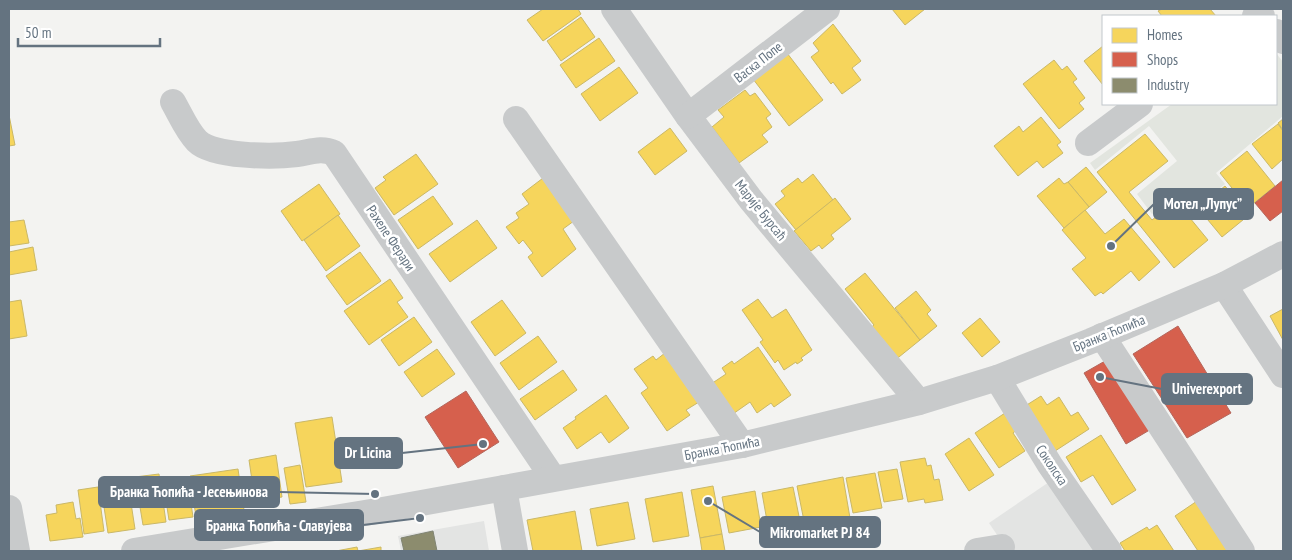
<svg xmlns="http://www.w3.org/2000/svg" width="1292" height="560" font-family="'PT Sans Narrow',sans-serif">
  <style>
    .built { fill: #e3e4e3 }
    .green { fill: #e2e5df }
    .homes { fill: #f6d55c; stroke: #cab867 }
    .shops { fill: #d6604d; stroke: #b4665c }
    .industry { fill: #8c8c6e; stroke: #808473 }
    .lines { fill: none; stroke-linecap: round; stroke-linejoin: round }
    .minor { stroke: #c8cacb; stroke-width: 26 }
    .labels { text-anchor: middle; stroke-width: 5; stroke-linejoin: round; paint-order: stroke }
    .street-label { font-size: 14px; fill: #647380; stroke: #fff }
    .leader { fill: none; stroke: #647380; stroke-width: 2 }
    .callout-dot { fill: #647380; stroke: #fff; stroke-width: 2 }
    .callout { fill: #647380; stroke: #647380; stroke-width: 2 }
    .callout-label { font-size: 15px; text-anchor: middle; font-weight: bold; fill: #fff }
  </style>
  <rect width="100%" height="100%" fill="#f3f3f1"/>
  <g class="built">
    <polygon points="1052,480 1101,551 1008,551 989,523"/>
    <polygon points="484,521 489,551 401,551 398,536"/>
  </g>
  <polygon class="green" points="1276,53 1283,62 1283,116 1216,173 1225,184 1191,211 1177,194 1152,214 1137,194 1177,161 1149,126 1095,170 1090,163 1172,104 1276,104"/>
  <g class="homes">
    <polygon points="543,9 578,9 581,14 543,41 527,20"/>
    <polygon points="892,9 925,9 905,25"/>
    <polygon points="1162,9 1210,9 1216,16 1162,16 1158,11"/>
    <polygon points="581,17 595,37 561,61 547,41"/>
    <polygon points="833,24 861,61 852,68 861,80 842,94 833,82 831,84 811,57 819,51 813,43"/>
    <polygon points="599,38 615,61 576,88 560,65"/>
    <polygon points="1103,46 1103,85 1084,61"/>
    <polygon points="787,53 823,100 789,126 753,79"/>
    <polygon points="1054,60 1062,70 1067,66 1077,79 1073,82 1085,98 1079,103 1084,109 1059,129 1023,84"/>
    <polygon points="619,67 638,93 600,121 581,94"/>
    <polygon points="745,90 750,96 755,93 771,114 766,118 772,127 762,135 768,142 739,163 712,127 724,117 718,110"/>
    <polygon points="9,115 15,145 9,146"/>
    <polygon points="1041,117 1061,142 1057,145 1063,153 1043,168 1037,161 1018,176 994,146 1019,126 1023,132"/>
    <polygon points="1283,119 1283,130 1278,123"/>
    <polygon points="1278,124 1283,131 1283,159 1272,169 1252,144"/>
    <polygon points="670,128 687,151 655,175 638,152"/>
    <polygon points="1145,134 1168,161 1129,192 1152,220 1176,201 1208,240 1174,268 1097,172"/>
    <polygon points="1247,151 1275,186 1248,208 1220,173"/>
    <polygon points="416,154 438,184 394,215 375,188 386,180 383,177"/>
    <polygon points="1086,167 1107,192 1089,207 1068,182"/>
    <polygon points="813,174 833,200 796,230 775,204 785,196 781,191 798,178 802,183"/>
    <polygon points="547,175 578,218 563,229 576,249 542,277 528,257 533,253 523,240 519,244 506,227 519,218 516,213 529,204 522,194"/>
    <polygon points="1059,178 1064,184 1068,182 1089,207 1064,228 1037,196"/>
    <polygon points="319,184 340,214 302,241 281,211"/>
    <polygon points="1225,186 1249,215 1222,237 1198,208"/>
    <polygon points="433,196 453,224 418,249 398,220"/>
    <polygon points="835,198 851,219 831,235 834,239 822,249 819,245 811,251 794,231"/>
    <polygon points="1085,210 1105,234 1124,219 1160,262 1139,281 1131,271 1103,294 1101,292 1095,296 1072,269 1086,258 1062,230"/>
    <polygon points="338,215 360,246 326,271 304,240"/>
    <polygon points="24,220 29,243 9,246 9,222"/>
    <polygon points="477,220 497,248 450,282 429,254"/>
    <polygon points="33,247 37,270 9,275 9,252"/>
    <polygon points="360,252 381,281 347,305 326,276"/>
    <polygon points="865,273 920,340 894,361 868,330 874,325 845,289"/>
    <polygon points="390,279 403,298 397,302 408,317 369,345 344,311"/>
    <polygon points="916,291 931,310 927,314 937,326 920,340 895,308"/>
    <polygon points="758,299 772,318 786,309 812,350 801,358 803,360 797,364 796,362 784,370 778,360 775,363 760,342 763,340 742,310"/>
    <polygon points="21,300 27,336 9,339 9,302"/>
    <polygon points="502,300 526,333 495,356 471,322"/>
    <polygon points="1283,309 1283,340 1270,316"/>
    <polygon points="414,317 432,342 399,366 381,340"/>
    <polygon points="980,318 1000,342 982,357 962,333"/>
    <polygon points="538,336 557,362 519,390 500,363"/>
    <polygon points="758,347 791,395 774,407 771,403 757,413 750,402 730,416 708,386 726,374 722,368 732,361 734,364"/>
    <polygon points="437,349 455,374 422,397 404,372"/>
    <polygon points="665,353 699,402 686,410 690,415 667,431 641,393 648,388 634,369 653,356 656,360"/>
    <polygon points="563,370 577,390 535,420 520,399"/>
    <polygon points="606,395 629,428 609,443 601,432 577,449 563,428 576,419 575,417"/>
    <polygon points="1041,396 1047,405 1059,397 1071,416 1078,412 1089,429 1052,453 1022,408"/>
    <polygon points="1008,411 1019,428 1013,433 1025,451 999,468 975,433"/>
    <polygon points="332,417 342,482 306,487 295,423"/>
    <polygon points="1101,435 1136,490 1112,505 1093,475 1081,482 1066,457"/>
    <polygon points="969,438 994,475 969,491 945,454"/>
    <polygon points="276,455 282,497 255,501 249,460"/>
    <polygon points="925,458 927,466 931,465 934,480 939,479 943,500 925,503 924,499 908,502 900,462"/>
    <polygon points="300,465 306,502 290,504 284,468"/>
    <polygon points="238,469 244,510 196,517 190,476"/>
    <polygon points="897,469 903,499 884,502 878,472"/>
    <polygon points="875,473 882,508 853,513 846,478"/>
    <polygon points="159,474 166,522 143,525 135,477"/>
    <polygon points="187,477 193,517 169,520 163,481"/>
    <polygon points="843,477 850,518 805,526 797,486"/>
    <polygon points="713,486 722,534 700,538 691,490"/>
    <polygon points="98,487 104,531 84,534 78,490"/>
    <polygon points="793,487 801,526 769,532 762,493"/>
    <polygon points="129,490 135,529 108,533 102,494"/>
    <polygon points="755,491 761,527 729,533 722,497"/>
    <polygon points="682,492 689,536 653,542 645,499"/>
    <polygon points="1200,499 1234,551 1198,551 1175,516"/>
    <polygon points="73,502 76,519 80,518 83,537 50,541 46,515 57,513 56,505"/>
    <polygon points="628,502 635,539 597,546 590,509"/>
    <polygon points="575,511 582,551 533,551 527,520"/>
    <polygon points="1157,525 1174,551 1125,551 1120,543 1147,527 1149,530"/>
    <polygon points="722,534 725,551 702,551 700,538"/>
    <polygon points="357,547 358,551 381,547 381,551 336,551"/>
  </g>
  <g class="shops">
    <polygon points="1283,180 1283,211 1270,221 1255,203"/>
    <polygon points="1178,326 1231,413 1187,438 1133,354"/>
    <polygon points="1112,357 1153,428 1126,444 1084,373"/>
    <polygon points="466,391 499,442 458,468 425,417"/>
  </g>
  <polygon class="industry" points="433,531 437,551 404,551 401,538"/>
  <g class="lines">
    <g class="minor">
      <polyline points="614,9 688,116 751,200 919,402"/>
      <polyline points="1255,16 1260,13 1262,16"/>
      <polyline points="1276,32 1283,41"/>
      <path d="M173,102C180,114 187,131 197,141C213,157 274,157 297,154C311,152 321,147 334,153L553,478"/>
      <polyline points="688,116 827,9"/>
      <polyline points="516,119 742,445"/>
      <polyline points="1088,143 1140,104"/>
      <polyline points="1224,285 1283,375"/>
      <polyline points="1102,336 1242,551"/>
      <polyline points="997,378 1050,465 1109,551"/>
      <polyline points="504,488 515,551"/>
      <polyline points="9,508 17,551"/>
      <polyline points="134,551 377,511 742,445 919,402 997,378 1091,341 1224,285 1283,254"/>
      <polyline points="977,551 1002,547"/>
    </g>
  </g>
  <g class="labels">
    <g class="street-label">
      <text transform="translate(758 62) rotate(-38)" y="5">Васка Попе</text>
      <text transform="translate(761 210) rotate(51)" y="5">Марије Бурсаћ</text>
      <text transform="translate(391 238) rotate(56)" y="5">Рахеле Ферари</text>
      <text transform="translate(1109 333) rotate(-22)" y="5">Бранка Ћопића</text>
      <text transform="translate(722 448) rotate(-11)" y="5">Бранка Ћопића</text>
      <text transform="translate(1052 465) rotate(56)" y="5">Соколска</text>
    </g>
  </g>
  <path class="leader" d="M1111 246L1154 204M1100 377L1162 389M483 444L402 453M375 494L279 492M420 518L363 525M708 501L760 532"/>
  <g class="callout-dot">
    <circle cx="1111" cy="246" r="5"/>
    <circle cx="1100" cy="377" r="5"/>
    <circle cx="483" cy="444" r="5"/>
    <circle cx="375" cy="494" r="5"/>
    <circle cx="420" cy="518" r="5"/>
    <circle cx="708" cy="501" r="5"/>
  </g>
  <g class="callout">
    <rect x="1154" y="189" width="99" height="30" rx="5"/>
    <rect x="1162" y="374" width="90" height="30" rx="5"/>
    <rect x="335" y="438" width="67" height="30" rx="5"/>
    <rect x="99" y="477" width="180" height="30" rx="5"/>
    <rect x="195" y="510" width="168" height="30" rx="5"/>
    <rect x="760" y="517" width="120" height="30" rx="5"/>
  </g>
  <g class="callout-label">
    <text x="1203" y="209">Мотел „Лупус”</text>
    <text x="1207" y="394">Univerexport</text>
    <text x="368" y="458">Dr Licina</text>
    <text x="189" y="497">Бранка Ћопића - Јесењинова</text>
    <text x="279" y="531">Бранка Ћопића - Славујева</text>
    <text x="820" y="538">Mikromarket PJ 84</text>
  </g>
  <rect width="1292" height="560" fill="none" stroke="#647380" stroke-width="20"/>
  <rect x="1102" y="15" width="175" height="90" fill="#ffffff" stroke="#c1c7cc"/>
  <rect x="1112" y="28" width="25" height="15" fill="#f6d55c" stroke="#c1c7cc"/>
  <text x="1147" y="40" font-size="15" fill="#647380">Homes</text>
  <rect x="1112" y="52" width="25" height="15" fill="#d6604d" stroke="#c1c7cc"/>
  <text x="1147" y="65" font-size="15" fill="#647380">Shops</text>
  <rect x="1112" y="78" width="25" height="15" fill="#8c8c6e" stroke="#c1c7cc"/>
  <text x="1147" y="90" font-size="15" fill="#647380">Industry</text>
  <path d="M18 38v8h142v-8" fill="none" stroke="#647380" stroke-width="2.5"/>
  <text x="25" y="38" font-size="15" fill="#647380" stroke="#ffffff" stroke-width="4" paint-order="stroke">50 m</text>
</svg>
